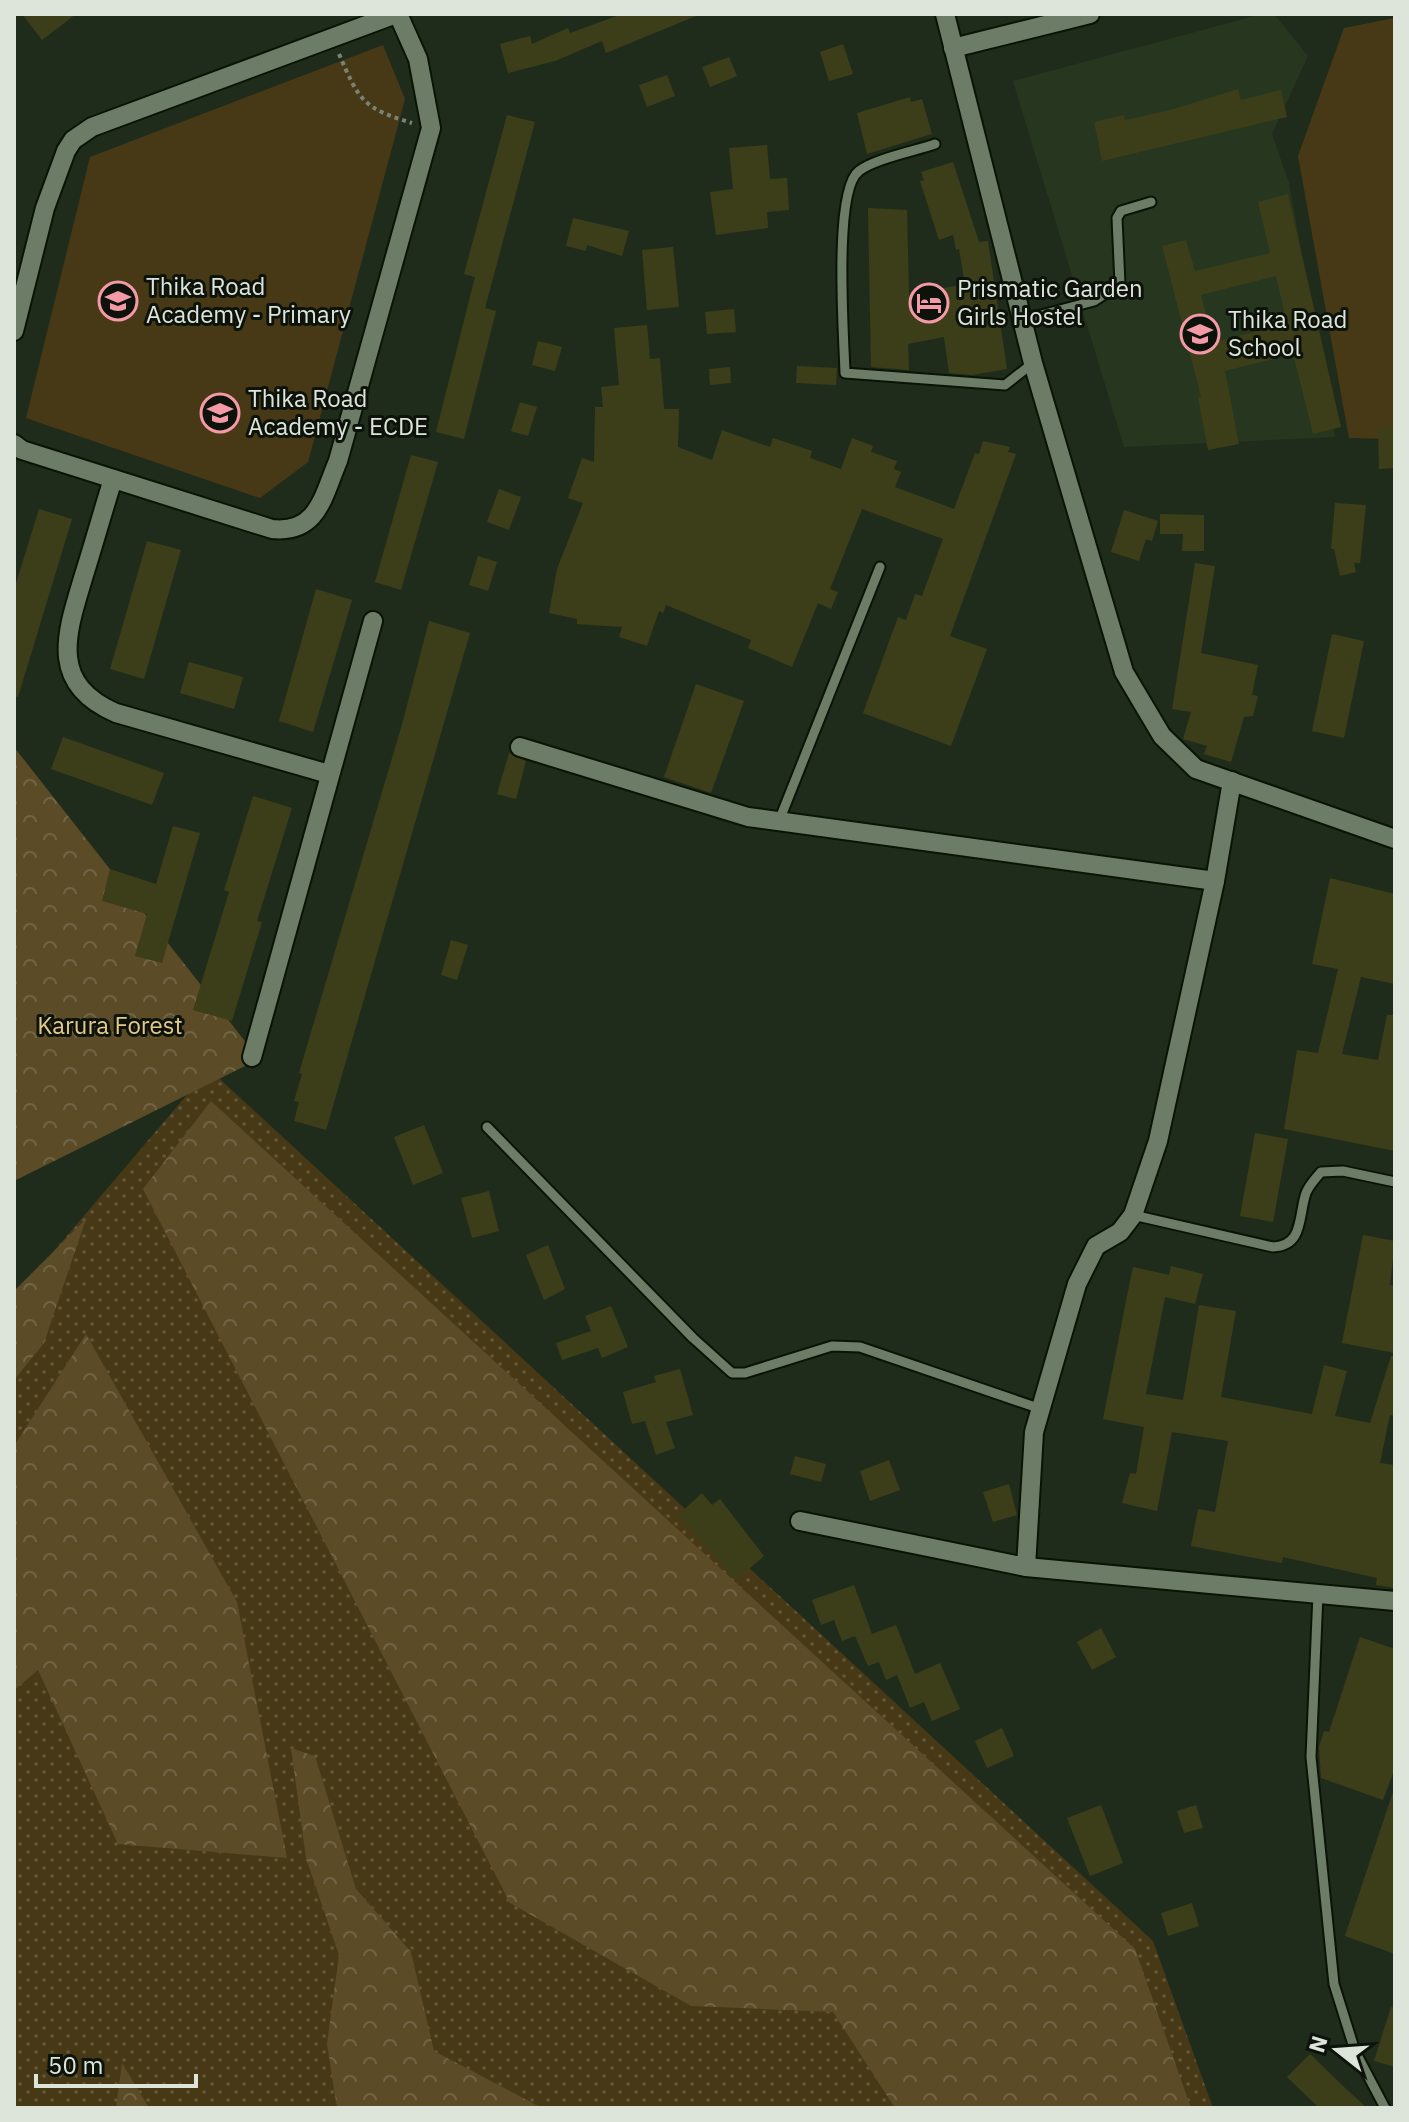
<svg xmlns="http://www.w3.org/2000/svg" width="1409" height="2122" font-family="'IBM Plex Sans',sans-serif">
  <style>
    .built { fill: #26361f }
    .grass { fill: url(#grass-dots) }
    .forest { fill: url(#forest-crowns) }
    .park { fill: #483916 }
    .building { fill: #3c3e19; fill-rule: evenodd }
    .lines { fill: none; stroke-linecap: round; stroke-linejoin: round }
    .lane-casing { stroke: #091405; stroke-width: 13 }
    .street-casing { stroke: #091405; stroke-width: 22 }
    .path { stroke: #798375; stroke-width: 4; stroke-dasharray: 4 4; stroke-linecap: butt }
    .lane { stroke: #6d7c67; stroke-width: 9 }
    .street { stroke: #6d7c67; stroke-width: 18 }
    .labels { text-anchor: middle; stroke-width: 6; stroke-linejoin: round; paint-order: stroke }
    .poi-label { font-size: 24px; fill: #dde5da; stroke: #0d130b; text-anchor: start }
    .park-label { font-size: 24px; fill: #e4c88a; stroke: #0d130b }
  </style>
  <defs>
    <pattern id="grass-dots" width="8" height="8" patternUnits="userSpaceOnUse" patternTransform="scale(2)"><rect width="8" height="8" fill="#483916"/><path d="M2 2h.1M6 6h.1" fill="none" stroke="#625637" stroke-width="1.8" stroke-linecap="round"/></pattern>
    <pattern id="forest-crowns" width="20" height="18" patternUnits="userSpaceOnUse" patternTransform="scale(2)"><rect width="20" height="18" fill="#5b4b27"/><path d="M2 6a3 3 0 1 1 6 0M12 15a3 3 0 1 1 6 0" fill="none" stroke="#726546"/></pattern>
  </defs>
  <rect width="100%" height="100%" fill="#202c1b"/>
  <polygon class="built" points="1262,14 1274,14 1308,56 1272,134 1289,183 1335,437 1124,447 1013,81"/>
  <polygon class="grass" points="209,1069 1153,1941 1213,2108 14,2108 14,1298"/>
  <g class="forest">
    <polygon points="14,747 259,1059 14,1181"/>
    <polygon points="211,1101 1135,1949 1191,2108 895,2108 833,2012 691,2006 510,1903 143,1189"/>
    <polygon points="86,1219 44,1343 14,1380 14,1291"/>
    <polygon points="86,1334 237,1602 287,1858 118,1844 38,1670 14,1690 14,1446"/>
    <polygon points="291,1748 315,1756 356,1889 411,1952 434,2051 542,2108 337,2108 327,2044 339,1955 306,1858"/>
    <polygon points="122,2063 149,2108 116,2108"/>
  </g>
  <g class="park">
    <polygon points="1395,18 1395,439 1349,438 1298,156 1344,28"/>
    <polygon points="383,45 405,99 308,462 260,498 26,418 90,157"/>
  </g>
  <g class="building">
    <polygon points="22,14 76,14 42,40"/>
    <polygon points="622,14 696,16 606,53 602,41 555,61 508,73 500,44 530,36 532,44 568,28 570,33"/>
    <polygon points="843,44 853,74 829,81 820,52"/>
    <polygon points="729,57 737,76 710,87 702,67"/>
    <polygon points="667,75 675,96 647,107 639,85"/>
    <polygon points="1238,89 1241,100 1281,90 1287,117 1102,161 1094,122 1124,115 1125,120 1174,109"/>
    <polygon points="910,97 911,102 922,99 932,134 867,154 857,113"/>
    <polygon points="507,115 535,122 485,308 496,311 464,439 436,432 475,277 464,274"/>
    <polygon points="767,145 770,179 787,178 789,210 767,212 768,228 716,235 710,192 733,189 729,148"/>
    <polygon points="953,162 979,242 988,241 1007,369 972,375 949,373 944,337 908,344 909,370 871,367 868,208 907,210 909,295 965,284 959,249 956,250 953,235 939,240 920,181 924,180 921,172"/>
    <path d="M1288,194L1341,427L1313,434L1293,354L1225,371L1239,444L1208,450L1198,397H1201L1162,246L1186,240L1195,271L1270,253L1258,202ZM1276,276L1287,324L1213,342L1201,295Z"/>
    <polygon points="573,218 629,231 622,256 587,245 586,251 566,246"/>
    <polygon points="673,247 679,307 647,310 642,250"/>
    <polygon points="734,309 736,332 707,334 705,312"/>
    <polygon points="647,325 650,359 660,358 664,409 679,409 678,447 712,460 722,430 770,447 773,438 812,451 810,458 841,469 852,438 873,446 871,452 897,461 894,469 901,472 895,487 954,509 975,453 979,454 983,441 1010,447 1008,452 1016,454 950,636 987,649 951,746 863,713 898,617 906,620 915,594 922,596 943,539 862,509 830,589 838,592 831,609 818,603 792,667 748,648 751,640 666,605 663,613 659,611 647,646 619,637 622,627 577,624 577,619 549,613 557,569 583,503 568,498 582,458 594,462 595,407 603,407 601,387 619,385 614,328"/>
    <polygon points="538,341 562,347 555,371 532,365"/>
    <polygon points="797,366 837,368 836,385 796,383"/>
    <polygon points="730,367 731,383 710,385 709,369"/>
    <polygon points="520,402 537,407 528,436 511,431"/>
    <polygon points="1395,428 1395,468 1379,469 1378,429"/>
    <polygon points="411,455 438,462 401,590 375,582"/>
    <polygon points="499,489 521,497 509,530 487,522"/>
    <polygon points="1335,503 1366,505 1360,563 1354,563 1356,572 1340,576 1334,549 1331,549"/>
    <polygon points="39,509 72,519 18,697 14,696 14,590"/>
    <polygon points="1124,510 1158,521 1152,541 1146,539 1139,561 1111,552"/>
    <polygon points="1160,514 1204,515 1204,551 1182,551 1183,534 1160,534"/>
    <polygon points="147,541 181,550 144,679 110,669"/>
    <polygon points="478,556 497,562 488,591 469,585"/>
    <polygon points="1195,563 1215,566 1201,653 1258,665 1252,695 1258,696 1253,716 1244,717 1231,762 1204,754 1207,746 1183,739 1191,712 1172,709"/>
    <polygon points="316,589 352,600 313,732 279,721"/>
    <polygon points="429,621 470,633 326,1130 294,1121 299,1102 294,1101 302,1074 299,1073 403,721"/>
    <polygon points="1332,634 1364,641 1344,738 1312,731"/>
    <polygon points="189,662 243,677 234,709 180,693"/>
    <polygon points="696,684 744,701 711,793 664,777"/>
    <polygon points="63,737 164,773 152,805 51,769"/>
    <polygon points="509,753 526,761 516,799 497,794"/>
    <polygon points="253,796 292,808 257,921 262,922 232,1021 193,1010 229,892 224,890"/>
    <polygon points="173,826 200,833 162,963 135,956 147,914 102,901 110,869 156,884"/>
    <polygon points="1330,878 1395,894 1395,984 1361,977 1342,1054 1378,1060 1387,1015 1395,1015 1395,1151 1284,1129 1297,1050 1318,1053 1338,969 1312,964"/>
    <polygon points="451,940 468,945 457,980 441,975"/>
    <polygon points="424,1125 443,1173 413,1185 394,1137"/>
    <polygon points="1255,1133 1288,1139 1273,1222 1240,1216"/>
    <polygon points="489,1191 499,1231 472,1238 461,1198"/>
    <polygon points="1363,1235 1395,1241 1390,1285 1395,1286 1395,1353 1342,1343"/>
    <polygon points="548,1245 565,1289 544,1300 526,1255"/>
    <polygon points="1171,1266 1203,1274 1195,1304 1165,1297 1146,1394 1183,1400 1199,1305 1236,1311 1221,1397 1312,1414 1324,1365 1347,1371 1335,1416 1370,1423 1391,1356 1395,1356 1395,1416 1390,1415 1380,1463 1395,1465 1395,1588 1376,1585 1377,1578 1283,1557 1282,1563 1191,1546 1198,1509 1215,1512 1228,1441 1172,1432 1157,1511 1122,1503 1130,1473 1136,1474 1144,1427 1103,1419 1128,1291 1133,1267 1169,1275"/>
    <polygon points="611,1306 628,1347 602,1358 598,1348 562,1360 556,1343 591,1331 585,1316"/>
    <polygon points="680,1369 693,1415 666,1422 675,1448 656,1455 645,1421 632,1424 623,1392 656,1382 654,1376"/>
    <polygon points="795,1456 826,1464 821,1482 790,1474"/>
    <polygon points="889,1460 900,1490 870,1501 860,1471"/>
    <polygon points="1009,1484 1017,1515 993,1522 983,1492"/>
    <polygon points="702,1493 712,1505 720,1499 764,1556 736,1580 678,1515"/>
    <polygon points="854,1585 872,1634 896,1625 915,1674 940,1663 960,1709 932,1721 924,1702 910,1708 897,1675 886,1680 879,1662 868,1666 855,1636 842,1641 834,1620 821,1625 812,1600"/>
    <polygon points="1101,1628 1116,1657 1092,1670 1077,1642"/>
    <polygon points="1360,1637 1395,1649 1395,1768 1383,1800 1321,1778 1319,1747 1324,1731 1329,1732"/>
    <polygon points="1002,1728 1014,1756 987,1768 975,1741"/>
    <polygon points="1393,1792 1395,1792 1395,1954 1345,1936"/>
    <polygon points="1101,1805 1123,1863 1090,1876 1067,1818"/>
    <polygon points="1196,1805 1203,1828 1184,1833 1177,1811"/>
    <polygon points="1192,1903 1199,1926 1168,1936 1161,1913"/>
    <polygon points="1391,2007 1395,2008 1395,2067 1374,2061"/>
    <polygon points="1310,2054 1344,2087 1367,2108 1319,2108 1287,2077"/>
  </g>
  <g class="lines">
    <g class="lane-casing">
      <g id="lane">
        <path d="M935,144C915,151 874,159 859,171C833,190 844,337 845,373L1005,385L1033,363"/>
        <polyline points="1022,320 1094,301 1120,284 1117,218 1121,211 1151,202"/>
        <polyline points="779,821 880,567"/>
        <polyline points="487,1127 693,1338 732,1373 745,1373 832,1346 860,1347 1041,1409"/>
        <path d="M1133,1215L1273,1247C1304,1246 1298,1216 1306,1193C1309,1185 1316,1178 1321,1172L1343,1171L1395,1182"/>
        <polyline points="1318,1594 1311,1757 1334,1984 1355,2051 1385,2108"/>
      </g>
    </g>
    <g class="street-casing">
      <g id="street">
        <polyline points="945,14 1033,363 1124,672 1162,736 1196,769 1395,839"/>
        <polyline points="953,48 1090,14"/>
        <polyline points="14,331 45,208 66,151 73,140 92,127 396,14"/>
        <path d="M14,444L22,450L272,529C318,534 323,496 338,461L431,128L418,59L398,14"/>
        <path d="M113,479C103,511 94,543 84,575C67,632 47,683 116,713L329,774"/>
        <polyline points="520,747 748,817 1215,881"/>
        <polyline points="252,1057 373,621"/>
        <polyline points="800,1521 1026,1567 1395,1601"/>
        <polyline points="1026,1567 1034,1432 1077,1284 1096,1246 1120,1232 1133,1215 1158,1141 1215,881 1232,781"/>
      </g>
    </g>
    <path class="path" d="M339,54C359,100 362,108 412,123"/>
    <use href="#lane" class="lane"/>
    <use href="#street" class="street"/>
  </g>
  <defs>
    <g id="school-ring" transform="scale(2)"><circle r="9.5" fill="#0d130b" stroke="#f49aa6" stroke-width="1.5"/><path d="M0-5L7-2L0 1L-7-2ZM-4 1L0 2.5L4 1V4Q0 6-4 4Z" fill="#f49aa6"/></g>
    <g id="hotel-ring" transform="scale(2)"><circle r="9.5" fill="#0d130b" stroke="#f49aa6" stroke-width="1.5"/><path d="M-6-4.5h1.5V1H6V5H4.5V3h-9V5H-6ZM-4 0a1.8 1.8 0 1 1 3.6 0ZM.5 0V-2.5h3Q6-2.5 6 0Z" fill="#f49aa6"/></g>
  </defs>
  <g fill-rule="evenodd">
    <use href="#school-ring" x="118" y="301"/>
    <use href="#hotel-ring" x="929" y="303"/>
    <use href="#school-ring" x="1200" y="334"/>
    <use href="#school-ring" x="220" y="413"/>
  </g>
  <g class="labels">
    <g class="poi-label">
      <text x="146" y="295">Thika Road<tspan x="146" dy="28">Academy - Primary</tspan></text>
      <text x="957" y="297">Prismatic Garden<tspan x="957" dy="28">Girls Hostel</tspan></text>
      <text x="1228" y="328">Thika Road<tspan x="1228" dy="28">School</tspan></text>
      <text x="248" y="407">Thika Road<tspan x="248" dy="28">Academy - ECDE</tspan></text>
    </g>
    <g class="park-label">
      <text x="110" y="1034">Karura Forest</text>
    </g>
  </g>
  <rect width="1409" height="2122" fill="none" stroke="#dde5da" stroke-width="32"/>
  <g transform="translate(1337 2050) rotate(287)" stroke="#0d130b" stroke-width="6" paint-order="stroke">
  <path d="M0-6L14 30L0 20L-14 30Z" fill="#dde5da"/>
  <text y="-12" font-size="22" font-weight="bold" text-anchor="middle" fill="#dde5da">N</text>
  </g>
  <path d="M36 2074v12h160v-12" fill="none" stroke="#dde5da" stroke-width="4"/>
  <text x="48" y="2074" font-size="24" fill="#dde5da" stroke="#0d130b" stroke-width="6" paint-order="stroke">50 m</text>
</svg>
